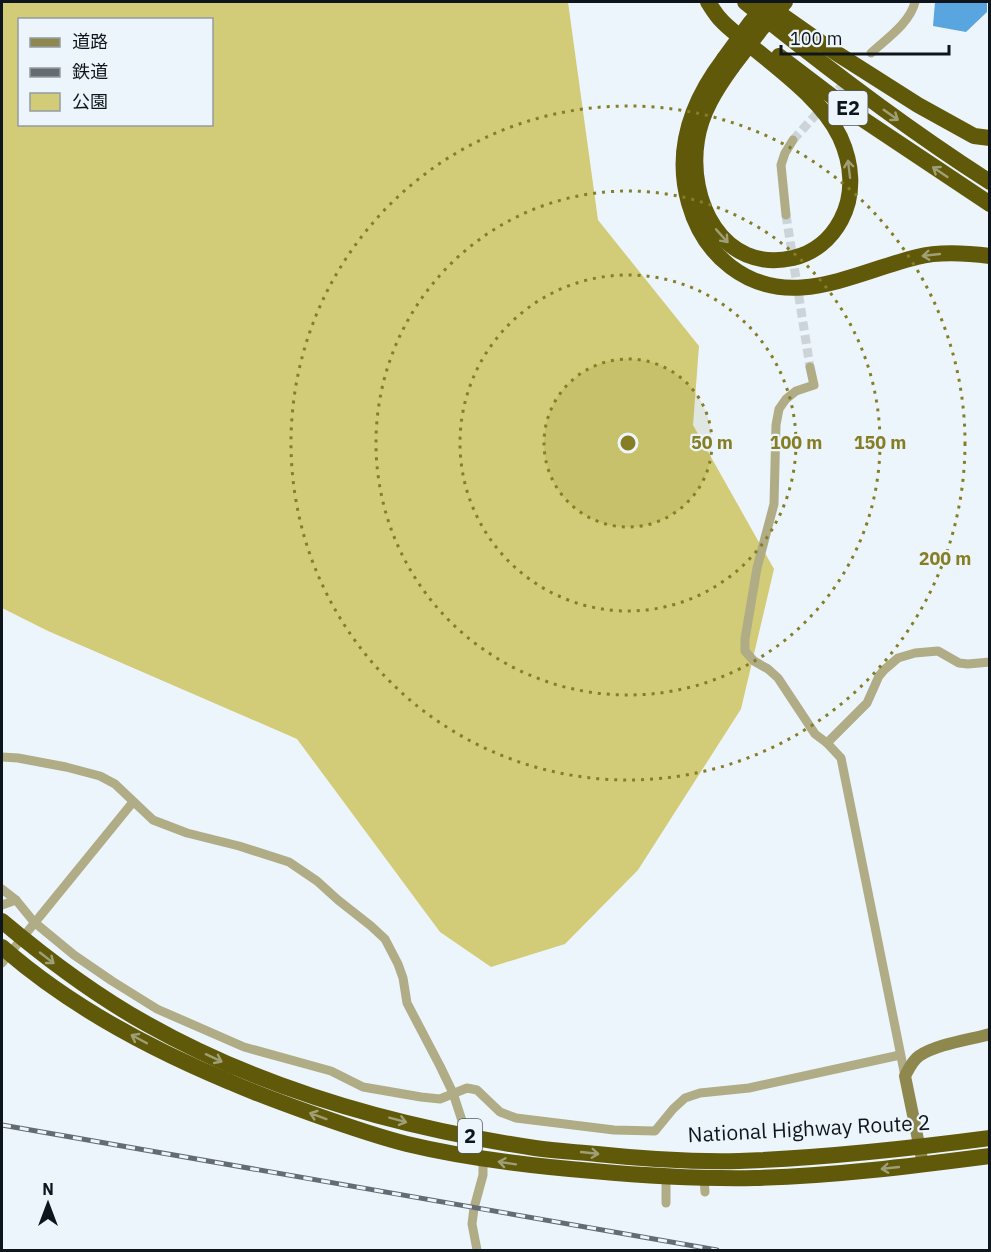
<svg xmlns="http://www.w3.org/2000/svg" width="991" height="1252" font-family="'IBM Plex Sans','Noto Sans JP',sans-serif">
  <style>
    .green { fill: #d2cb77; fill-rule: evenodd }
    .water { fill: #58a5e0 }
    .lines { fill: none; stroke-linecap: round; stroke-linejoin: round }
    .street-tunnel { stroke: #ccd4da; stroke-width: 9; stroke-dasharray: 9 4.5; stroke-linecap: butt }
    .street { stroke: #afac86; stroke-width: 9 }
    .secondary { stroke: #8e884f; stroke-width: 12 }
    .highway { stroke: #605909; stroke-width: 16 }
    .rail-casing { stroke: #646b71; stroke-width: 5 }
    .rail { stroke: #edf5fc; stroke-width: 3; stroke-dasharray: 9; stroke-linecap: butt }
    .highway-bridge { stroke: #605909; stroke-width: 16 }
    .oneway { stroke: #9f9f76 }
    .ring { fill: none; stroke: #867e24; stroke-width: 3; stroke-dasharray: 3 6 }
    .labels { text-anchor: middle; stroke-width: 4.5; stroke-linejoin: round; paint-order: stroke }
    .shield { fill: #edf5fc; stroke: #52595e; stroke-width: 1.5 }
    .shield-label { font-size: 20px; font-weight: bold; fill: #0f161b }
    .street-label { font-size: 21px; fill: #0f161b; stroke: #edf5fc }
    .centre { fill: #867e24; stroke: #edf5fc; stroke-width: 3 }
    .ring-label { font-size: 18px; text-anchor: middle; font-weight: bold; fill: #867e24; stroke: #edf5fc; stroke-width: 4.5; stroke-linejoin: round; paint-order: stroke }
  </style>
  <rect width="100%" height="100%" fill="#edf5fc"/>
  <path class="green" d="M2,2H568L598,220L699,346L693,425L774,569L741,709L638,870L565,944L491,967L440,932L297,739L48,631L2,608ZM20,20H212V124H20Z"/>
  <polygon class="water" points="935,2 987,2 987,12 966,32 933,26"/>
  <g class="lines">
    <g class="street-tunnel">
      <polyline points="793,140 848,79"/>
      <polyline points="786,215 810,367"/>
    </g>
    <g class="street">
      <path d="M871,53C886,39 910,23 915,2"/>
      <polyline points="786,215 781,165 785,153 793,140"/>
      <polyline points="810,367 814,385 796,391 786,399 779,409 776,425 774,504 757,568 745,639 745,651 754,661 768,669 778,678 815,734 827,743 841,758 905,1076"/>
      <polyline points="827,743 867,703 879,676 884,670 898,658 915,653 938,651 959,663 968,664 990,662"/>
      <polyline points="2,757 18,758 66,767 100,776 115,784 153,820 187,833 239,846 289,862 317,881 338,900 371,926 385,939 398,964 403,978 407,1003 440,1066 453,1093 467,1136 483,1159 483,1175 474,1208 472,1224 477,1250"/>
      <polyline points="2,889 16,900 34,922 74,955 112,981 157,1009 244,1047 331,1071 363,1087 421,1097 440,1099 467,1088 477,1090 500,1112 516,1118 614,1130 655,1131 673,1109 685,1098 700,1093 749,1088 900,1055"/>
      <polyline points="2,905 16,900"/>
      <polyline points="2,963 133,802"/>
      <polyline points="666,1177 666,1203"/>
      <polyline points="704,1178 705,1192"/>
    </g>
    <path class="secondary" d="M923,1164L905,1076C909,1069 912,1061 919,1056C937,1044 968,1040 990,1034"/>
    <g class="highway">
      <path d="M708,2C712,8 716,15 721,20C728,28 737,34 745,41C776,67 822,99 840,137C852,163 855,194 841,220C831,239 814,253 793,258C722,274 687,200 697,140C701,113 716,89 732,67"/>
      <path d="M745,2C824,66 904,127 990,182"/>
      <polyline points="766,4 833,51 918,105 974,136 990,138"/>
      <polyline points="779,56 858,116 990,204"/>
      <path d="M724,59C692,101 674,150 689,203C696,228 710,251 731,267C790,312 855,272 917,257C940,251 966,253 990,256"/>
      <path d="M2,921C47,959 95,995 147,1024C264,1090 402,1128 535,1148C555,1151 577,1152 597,1154C644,1159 692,1162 739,1161C823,1158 906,1149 990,1138"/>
      <path d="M2,947C68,1005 148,1048 230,1082C257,1094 285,1104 313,1114C344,1125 375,1136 407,1144C469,1159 531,1166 593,1171C648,1176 700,1179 755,1178C834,1176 912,1166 990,1156"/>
    </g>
    <g class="rail-casing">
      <polyline id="rail" points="2,1125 717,1250"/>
    </g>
    <use href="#rail" class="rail"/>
    <g class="highway-bridge">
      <polyline points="724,59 751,22 769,2"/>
      <polyline points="732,67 761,29 785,2"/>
    </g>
  </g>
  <defs><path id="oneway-shaft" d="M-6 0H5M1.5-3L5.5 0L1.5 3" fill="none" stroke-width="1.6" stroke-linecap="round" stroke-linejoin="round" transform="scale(1.5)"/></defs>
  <g class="oneway">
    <use href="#oneway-shaft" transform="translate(891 115) rotate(35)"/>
    <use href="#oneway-shaft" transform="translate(849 169) rotate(-97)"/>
    <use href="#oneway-shaft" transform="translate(940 172) rotate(-146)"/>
    <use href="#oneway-shaft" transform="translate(722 236) rotate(48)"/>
    <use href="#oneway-shaft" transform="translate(931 255) rotate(174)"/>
    <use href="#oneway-shaft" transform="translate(47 958) rotate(38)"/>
    <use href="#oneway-shaft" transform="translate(139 1039) rotate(-152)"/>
    <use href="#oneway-shaft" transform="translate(214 1058) rotate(25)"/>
    <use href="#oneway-shaft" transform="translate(318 1116) rotate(-160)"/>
    <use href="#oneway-shaft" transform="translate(398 1120) rotate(15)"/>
    <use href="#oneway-shaft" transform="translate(590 1153) rotate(6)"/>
    <use href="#oneway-shaft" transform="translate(507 1163) rotate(-171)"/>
    <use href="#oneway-shaft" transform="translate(890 1168) rotate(174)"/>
  </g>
  <circle cx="628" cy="443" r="84" fill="#867e24" fill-opacity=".12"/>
  <g class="ring">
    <circle cx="628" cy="443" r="84"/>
    <circle cx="628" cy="443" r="168"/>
    <circle cx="628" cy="443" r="252"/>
    <circle cx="628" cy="443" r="337"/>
  </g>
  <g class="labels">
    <g class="shield">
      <rect x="828.5" y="91" width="39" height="34" rx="4.5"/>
      <rect x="458" y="1119" width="24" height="34" rx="4.5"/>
    </g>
    <g class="shield-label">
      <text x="848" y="115">E2</text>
      <text x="470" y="1143">2</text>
    </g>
    <g class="street-label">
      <text transform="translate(809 1129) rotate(-3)" y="7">National Highway Route 2</text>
    </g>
  </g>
  <circle cx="628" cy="443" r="9" class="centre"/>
  <g class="ring-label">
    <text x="712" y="449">50 m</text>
    <text x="796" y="449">100 m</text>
    <text x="880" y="449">150 m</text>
    <text x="945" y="565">200 m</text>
  </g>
  <rect width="991" height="1252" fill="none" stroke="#0f161b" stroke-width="6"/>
  <rect x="18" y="18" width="195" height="108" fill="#edf5fc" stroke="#949ca2" stroke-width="1.5"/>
  <rect x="30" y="38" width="30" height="9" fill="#8e884f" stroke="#949ca2" stroke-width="1.5"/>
  <text x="72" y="48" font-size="18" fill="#0f161b">道路</text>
  <rect x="30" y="68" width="30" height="9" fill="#646b71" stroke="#949ca2" stroke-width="1.5"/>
  <text x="72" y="78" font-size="18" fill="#0f161b">鉄道</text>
  <rect x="30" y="93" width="30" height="18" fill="#d2cb77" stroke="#949ca2" stroke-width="1.5"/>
  <text x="72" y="108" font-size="18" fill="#0f161b">公園</text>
  <g transform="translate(48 1204)" stroke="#edf5fc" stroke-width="4.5" paint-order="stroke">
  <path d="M0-4.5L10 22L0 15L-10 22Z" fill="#0f161b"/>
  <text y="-9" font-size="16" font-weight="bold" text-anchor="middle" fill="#0f161b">N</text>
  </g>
  <path d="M781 45v9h168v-9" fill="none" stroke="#0f161b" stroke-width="3"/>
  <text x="790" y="45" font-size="18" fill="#0f161b" stroke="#edf5fc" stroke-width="4.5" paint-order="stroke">100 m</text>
</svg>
